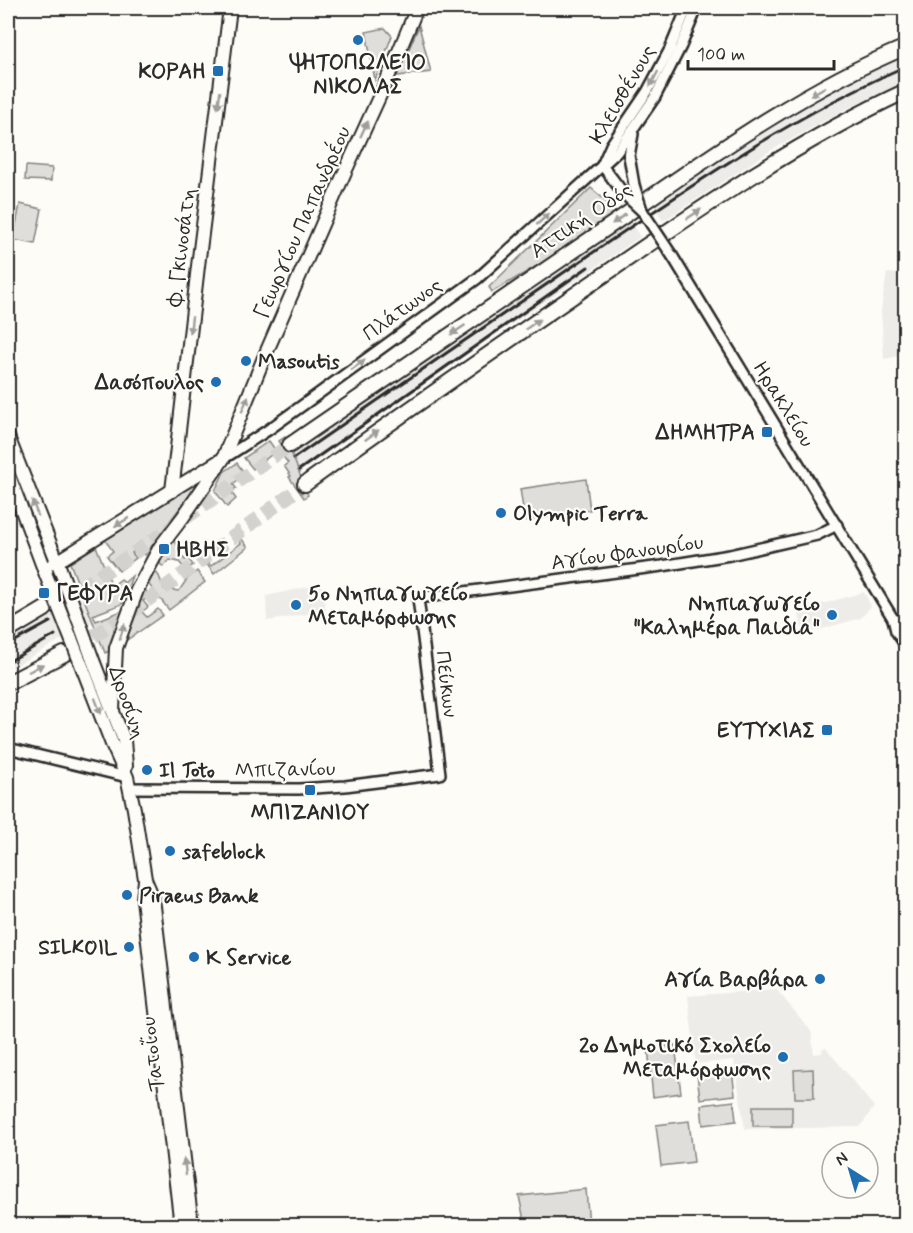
<svg xmlns="http://www.w3.org/2000/svg" width="913" height="1233" font-family="Mynerve,sans-serif">
  <style>
    .built { fill: #edece8 }
    .green { fill: #dfdeda; stroke: #858482; stroke-width: 1.5 }
    .lines { fill: none; stroke-linecap: round; stroke-linejoin: round }
    .highway-tunnel { stroke: #d3d2ce; stroke-width: 14; stroke-dasharray: 14 7; stroke-linecap: butt }
    .minor-casing { stroke: #2b2b2b; stroke-width: 14 }
    .major-casing { stroke: #2b2b2b; stroke-width: 16 }
    .highway-casing { stroke: #2b2b2b; stroke-width: 18 }
    .minor { stroke: #fdfcf7; stroke-width: 9 }
    .major { stroke: #fdfcf7; stroke-width: 12 }
    .highway { stroke: #fdfcf7; stroke-width: 14 }
    .rail { stroke: #2b2b2b; stroke-width: 3 }
    .minor-bridge-casing { stroke: #2b2b2b; stroke-width: 14; stroke-linecap: butt }
    .major-bridge-casing { stroke: #2b2b2b; stroke-width: 16; stroke-linecap: butt }
    .minor-bridge { stroke: #fdfcf7; stroke-width: 9 }
    .major-bridge { stroke: #fdfcf7; stroke-width: 12 }
    .oneway { fill: #9e9e9b }
    .poi-dot { fill: #1f6fb2; stroke: #fdfcf7; stroke-width: 2 }
    .labels { text-anchor: middle; stroke-width: 4.5; stroke-linejoin: round; paint-order: stroke }
    .poi-label { font-size: 21px; font-weight: bold; fill: #2b2b2b; stroke: #fdfcf7; text-anchor: start }
    .street-label { font-size: 21px; fill: #2b2b2b; stroke: #fdfcf7 }
  </style>
  <rect width="100%" height="100%" fill="#fdfcf7"/>
  <filter id="ink" filterUnits="userSpaceOnUse"><feTurbulence type="fractalNoise" baseFrequency=".0167" numOctaves="2"/><feDisplacementMap in="SourceGraphic" scale="12" xChannelSelector="R" yChannelSelector="G"/><feConvolveMatrix kernelMatrix="1 2 1 2 8 2 1 2 1" color-interpolation-filters="sRGB"/></filter>
  <g filter="url(#ink)">
    <g class="built">
      <polygon points="905,57 905,81 842,111 770,151 663,221 653,204 766,130 850,82"/>
      <polygon points="629,220 640,237 482,344 299,473 291,453"/>
      <polygon points="887,273 905,274 906,355 884,359 881,310"/>
      <polygon points="321,584 326,611 267,621 266,596"/>
      <polygon points="864,592 871,606 861,618 804,634 798,611"/>
      <polygon points="82,598 92,622 8,670 8,641"/>
      <polygon points="776,989 811,1031 814,1054 822,1053 822,1049 826,1048 874,1107 860,1127 745,1129 734,1060 696,1064 688,996"/>
    </g>
    <g class="green">
      <polygon points="419,26 431,72 397,76"/>
      <polygon points="385,28 392,36 375,80 366,32"/>
      <polygon points="26,166 52,168 51,181 25,180"/>
      <polygon points="591,188 607,202 617,214 542,263 492,292 489,287"/>
      <polygon points="20,204 42,209 35,244 13,240"/>
      <polygon points="285,437 308,495 304,498 289,477 291,476 284,466 288,463 278,450 283,447 279,441"/>
      <polygon points="269,441 276,451 253,469 244,458"/>
      <polygon points="237,463 245,474 233,484 236,488 231,492 236,499 227,507 215,491 224,472"/>
      <polygon points="586,479 590,510 525,521 520,489"/>
      <polygon points="194,484 196,485 196,486 145,555 139,548 132,553 136,558 119,571 107,556 113,551 105,540"/>
      <polygon points="240,537 248,547 214,574 206,563 208,562 211,566 224,556 221,552 225,549 228,553 241,543 238,538"/>
      <polygon points="174,540 181,550 179,553 185,560 188,558 193,565 186,570 179,562 170,560 163,567 158,561"/>
      <polygon points="96,546 112,586 121,579 124,583 132,576 122,604 93,615 96,621 119,612 114,629 111,650 105,653 70,563"/>
      <polygon points="153,568 159,576 164,589 179,591 187,579 197,571 205,582 169,610 146,581"/>
      <polygon points="143,587 150,596 143,601 148,607 142,612 147,617 158,609 163,615 127,640 129,626"/>
      <polygon points="675,1045 681,1093 653,1097 648,1048"/>
      <polygon points="813,1069 814,1098 795,1098 794,1070"/>
      <polygon points="732,1070 735,1095 700,1099 697,1074"/>
      <polygon points="734,1101 736,1121 703,1125 701,1105"/>
      <rect x="753" y="1106" width="39" height="20"/>
      <polygon points="689,1121 694,1162 661,1166 656,1125"/>
      <polygon points="586,1189 589,1225 525,1225 519,1196"/>
    </g>
    <g class="lines">
      <g class="highway-tunnel">
        <path d="M45,609C130,559 209,501 290,445"/>
        <polyline points="76,647 126,616 305,484"/>
      </g>
      <g class="minor-casing">
        <g id="minor">
          <polyline points="633,134 629,156 634,185"/>
          <polyline points="603,163 611,145 647,92 670,49 687,8"/>
          <polyline points="602,165 624,194"/>
          <polyline points="673,257 892,617 906,632"/>
          <polyline points="223,459 268,430 303,405 478,278 617,152 655,97 681,46 697,8"/>
          <polyline points="893,619 896,631 906,646"/>
          <polyline points="8,748 127,777"/>
          <polyline points="130,788 299,789 345,786 440,774 418,598 662,566 730,555 817,535 837,525"/>
        </g>
      </g>
      <g class="major-casing">
        <g id="major">
          <polyline points="8,437 59,566"/>
          <polyline points="8,473 46,575"/>
          <polyline points="172,491 198,266 230,8"/>
          <polyline points="44,570 219,461"/>
          <polyline points="94,663 124,740 126,766"/>
          <polyline points="83,669 112,744 127,777 134,809 145,879 153,898 192,1226"/>
          <polyline points="113,710 116,648 137,590 160,547 183,517 223,459 263,360 344,174 386,82 417,8"/>
          <polyline points="145,880 143,899 181,1226"/>
        </g>
      </g>
      <g class="highway-casing">
        <g id="highway">
          <path d="M290,445C397,372 504,298 611,225C705,160 800,91 906,47"/>
          <path d="M305,484C400,415 496,349 592,283C693,214 794,143 906,91"/>
          <polyline points="8,631 45,609"/>
          <polyline points="8,683 64,654"/>
        </g>
      </g>
      <use href="#minor" class="minor"/>
      <use href="#major" class="major"/>
      <use href="#highway" class="highway"/>
      <g class="rail">
        <path d="M294,458C390,392 486,325 582,260C686,189 790,117 906,66"/>
        <polyline points="299,470 588,267"/>
        <polyline points="8,645 50,622"/>
        <polyline points="8,662 55,635"/>
      </g>
      <g class="minor-bridge-casing">
        <g id="minor-bridge">
          <polyline points="634,185 642,210"/>
          <polyline points="624,194 643,212 673,257"/>
        </g>
      </g>
      <g class="major-bridge-casing">
        <g id="major-bridge">
          <polyline points="59,566 94,663"/>
          <polyline points="46,575 83,669"/>
        </g>
      </g>
      <use href="#minor-bridge" class="minor-bridge"/>
      <use href="#major-bridge" class="major-bridge"/>
    </g>
    <defs><path id="oneway-solid" d="M-6-.8H1V-3.2L6.5 0L1 3.2V.8H-6Z" transform="scale(1.5)"/></defs>
    <g class="oneway">
      <use href="#oneway-solid" transform="translate(654 79) rotate(118)"/>
      <use href="#oneway-solid" transform="translate(818 91) rotate(151)"/>
      <use href="#oneway-solid" transform="translate(219 100) rotate(98)"/>
      <use href="#oneway-solid" transform="translate(364 129) rotate(-65)"/>
      <use href="#oneway-solid" transform="translate(694 214) rotate(-34)"/>
      <use href="#oneway-solid" transform="translate(543 219) rotate(-42)"/>
      <use href="#oneway-solid" transform="translate(619 219) rotate(145)"/>
      <use href="#oneway-solid" transform="translate(533 324) rotate(-35)"/>
      <use href="#oneway-solid" transform="translate(191 325) rotate(97)"/>
      <use href="#oneway-solid" transform="translate(458 330) rotate(146)"/>
      <use href="#oneway-solid" transform="translate(358 365) rotate(-36)"/>
      <use href="#oneway-solid" transform="translate(245 404) rotate(-68)"/>
      <use href="#oneway-solid" transform="translate(372 435) rotate(-36)"/>
      <use href="#oneway-solid" transform="translate(35 508) rotate(-111)"/>
      <use href="#oneway-solid" transform="translate(122 522) rotate(149)"/>
      <use href="#oneway-solid" transform="translate(122 632) rotate(-73)"/>
      <use href="#oneway-solid" transform="translate(36 668) rotate(-28)"/>
      <use href="#oneway-solid" transform="translate(98 706) rotate(69)"/>
      <use href="#oneway-solid" transform="translate(185 1167) rotate(-97)"/>
    </g>
  </g>
  <g class="poi-dot">
    <circle cx="358" cy="40" r="6"/>
    <rect x="212" y="65" width="12" height="12" rx="3"/>
    <circle cx="246" cy="361" r="6"/>
    <circle cx="216" cy="382" r="6"/>
    <rect x="761" y="426" width="12" height="12" rx="3"/>
    <circle cx="501" cy="513" r="6"/>
    <rect x="158" y="543" width="12" height="12" rx="3"/>
    <rect x="38" y="587" width="12" height="12" rx="3"/>
    <circle cx="296" cy="605" r="6"/>
    <circle cx="832" cy="615" r="6"/>
    <rect x="821" y="724" width="12" height="12" rx="3"/>
    <circle cx="147" cy="770" r="6"/>
    <rect x="304" y="784" width="12" height="12" rx="3"/>
    <circle cx="170" cy="851" r="6"/>
    <circle cx="127" cy="895" r="6"/>
    <circle cx="129" cy="947" r="6"/>
    <circle cx="194" cy="957" r="6"/>
    <circle cx="820" cy="979" r="6"/>
    <circle cx="783" cy="1057" r="6"/>
  </g>
  <g class="labels">
    <g class="poi-label">
      <text x="358" y="69" text-anchor="middle">ΨΗΤΟΠΩΛΕΊΟ<tspan x="358" dy="24">ΝΙΚΟΛΑΣ</tspan></text>
      <text x="206" y="78" text-anchor="end">ΚΟΡΑΗ</text>
      <text x="258" y="368">Masoutis</text>
      <text x="204" y="389" text-anchor="end">Δασόπουλος</text>
      <text x="755" y="439" text-anchor="end">ΔΗΜΗΤΡΑ</text>
      <text x="513" y="520">Olympic Terra</text>
      <text x="176" y="556">ΗΒΗΣ</text>
      <text x="56" y="600">ΓΕΦΥΡΑ</text>
      <text x="308" y="600">5ο Νηπιαγωγείο<tspan x="308" dy="24">Μεταμόρφωσης</tspan></text>
      <text x="820" y="610" text-anchor="end">Νηπιαγωγείο<tspan x="820" dy="24">"Καλημέρα Παιδιά"</tspan></text>
      <text x="815" y="737" text-anchor="end">ΕΥΤΥΧΙΑΣ</text>
      <text x="159" y="777">Il Toto</text>
      <text x="310" y="819" text-anchor="middle">ΜΠΙΖΑΝΙΟΥ</text>
      <text x="182" y="858">safeblock</text>
      <text x="139" y="902">Piraeus Bank</text>
      <text x="117" y="954" text-anchor="end">SILKOIL</text>
      <text x="206" y="964">K Service</text>
      <text x="808" y="986" text-anchor="end">Αγία Βαρβάρα</text>
      <text x="771" y="1052" text-anchor="end">2ο Δημοτικό Σχολείο<tspan x="771" dy="24">Μεταμόρφωσης</tspan></text>
    </g>
    <g class="street-label">
      <text transform="translate(622 94) rotate(-60)" y="7">Κλεισθένους</text>
      <text transform="translate(581 220) rotate(-34)" y="7">Αττική Οδός</text>
      <text transform="translate(302 222) rotate(-66)" y="7">Γεωργίου Παπανδρέου</text>
      <text transform="translate(181 247) rotate(-83)" y="7">Φ. Γκινοσάτη</text>
      <text transform="translate(402 309) rotate(-36)" y="7">Πλάτωνος</text>
      <text transform="translate(784 404) rotate(58)" y="7">Ηρακλείου</text>
      <text transform="translate(627 552) rotate(-8)" y="7">Αγίου Φανουρίου</text>
      <text transform="translate(447 684) rotate(83)" y="7">Πεύκων</text>
      <text transform="translate(128 702) rotate(71)" y="7">Δροσίνη</text>
      <text transform="translate(285 769) rotate(-1)" y="7">Μπιζανίου</text>
      <text transform="translate(152 1054) rotate(-97)" y="7">Τατοΐου</text>
    </g>
  </g>
  <rect width="913" height="1233" fill="none" stroke="#fdfcf7" stroke-width="30"/>
  <rect x="15" y="15" width="883" height="1203" fill="none" stroke="#2b2b2b" stroke-width="2" filter="url(#ink)"/>
  <g transform="translate(850 1170) rotate(323)"><circle r="28" fill="#fdfcf7" stroke="#a9a8a5" stroke-width="1.5"/>
  <path d="M0-4.5L10 22L0 15L-10 22Z" fill="#1f6fb2"/>
  <text y="-9" font-size="16" font-weight="bold" text-anchor="middle" fill="#2b2b2b">N</text>
  </g>
  <path d="M688 60v9h146v-9" fill="none" stroke="#2b2b2b" stroke-width="3"/>
  <text x="697" y="60" font-size="18" fill="#2b2b2b" stroke="#fdfcf7" stroke-width="4.5" paint-order="stroke">100 m</text>
</svg>
